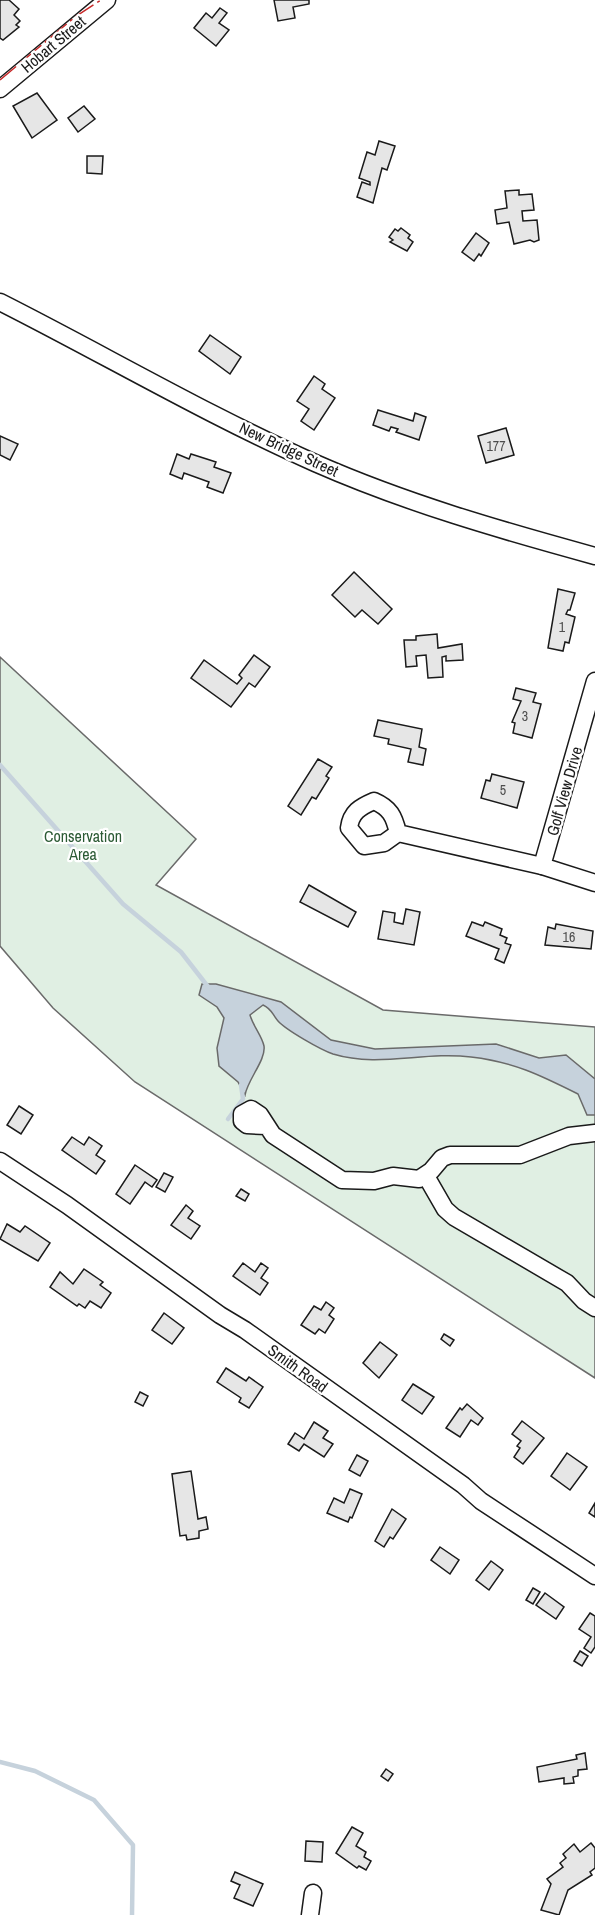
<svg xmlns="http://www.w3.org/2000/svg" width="595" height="1915" font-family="'Archivo Narrow',sans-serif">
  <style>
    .green { fill: #e0efe3; stroke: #6a6a6a; stroke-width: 1.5 }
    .water { fill: #c6d2dc; stroke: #6a6a6a; stroke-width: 1.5 }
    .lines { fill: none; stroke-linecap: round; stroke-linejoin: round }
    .stream { stroke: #c6d2dc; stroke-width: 4.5 }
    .building { fill: #e6e6e6; stroke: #1a1a1a; stroke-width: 1.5 }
    .minor-casing { stroke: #1a1a1a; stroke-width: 19 }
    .minor { stroke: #fff; stroke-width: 16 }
    .power { stroke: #c62828; stroke-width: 1.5; stroke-dasharray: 21 4.5 3 4.5; stroke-linecap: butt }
    .labels { text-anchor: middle; stroke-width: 4.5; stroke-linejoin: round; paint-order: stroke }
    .number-label { font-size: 14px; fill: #4d4d4d }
    .street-label { font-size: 16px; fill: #1a1a1a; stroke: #fff }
    .park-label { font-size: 16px; fill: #2b5a34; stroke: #fff }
  </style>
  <rect width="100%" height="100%" fill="#fff"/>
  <polygon class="green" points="0,657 196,839 156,885 383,1010 595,1027 595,1378 135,1082 53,1008 0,946"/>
  <path class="water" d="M202,984H216L281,1002L331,1040L375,1049L496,1044L539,1058L566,1055L595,1079V1115H587L578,1094C540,1075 514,1062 471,1057C424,1051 379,1068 333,1054C321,1050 286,1030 278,1021C272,1014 272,1009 263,1005L250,1015C253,1026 262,1036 264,1046C266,1060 248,1079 245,1095L238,1082L219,1066L217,1048L224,1018L217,1007L199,995Z"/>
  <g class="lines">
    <g class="stream">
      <polyline points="0,765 123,904 181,952 209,988"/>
      <polyline points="228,1119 243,1099 241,1085"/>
      <polyline points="0,1762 35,1771 94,1800 133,1845 132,1915"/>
    </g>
  </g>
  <g class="building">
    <polygon points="0,0 9,0 19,9 14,15 20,21 16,25 19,27 3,40 0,38"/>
    <polygon points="274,0 309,0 309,4 293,7 295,18 278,21"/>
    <polygon points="220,8 227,13 219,23 229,30 216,46 194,28 206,13 212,18"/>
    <polygon points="37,93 57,120 32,138 13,106"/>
    <polygon points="84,106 95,119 78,132 68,118"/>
    <polygon points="379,141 395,146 387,170 382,168 373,203 357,197 362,182 370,185 370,182 359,178 367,152 375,155"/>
    <polygon points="87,156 103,156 102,174 87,173"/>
    <polygon points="519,190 519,195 532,194 534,210 522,211 523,221 537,220 539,240 534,242 530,240 514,244 509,222 497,224 495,210 507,208 505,191"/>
    <polygon points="401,228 410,235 408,238 413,242 407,251 390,242 393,240 389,237 395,229 398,231"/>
    <polygon points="476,233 489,243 481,256 479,254 474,261 462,252"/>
    <polygon points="210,335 241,357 230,374 199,351"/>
    <polygon points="314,376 325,384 322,389 335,398 314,430 301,421 309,409 297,401"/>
    <polygon points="378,410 413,421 415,413 426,417 419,440 396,432 398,429 391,427 389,431 373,425"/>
    <polygon points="506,428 514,455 486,463 478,436"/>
    <polygon points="0,436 18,444 10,460 0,455"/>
    <polygon points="177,454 189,459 191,454 216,462 214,467 231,473 223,493 207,487 209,482 184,473 182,479 170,474"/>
    <polygon points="354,572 392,609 378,624 362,610 355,617 332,595"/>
    <polygon points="558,589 575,593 570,610 568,610 566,614 575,617 569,643 565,642 563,651 548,648"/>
    <polygon points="437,634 438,648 462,644 463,660 446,661 446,656 442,657 443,677 428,678 426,655 416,656 417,666 406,667 404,640 416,640 416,636"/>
    <polygon points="254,655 270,667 255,687 249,683 231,707 191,678 204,660 237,684 242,678 239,675"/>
    <polygon points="516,688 536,693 533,702 541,704 532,738 513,733 515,723 512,722 521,701 513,699"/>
    <polygon points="378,720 422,729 419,747 426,749 423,765 408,762 411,749 388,744 389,739 374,736"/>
    <polygon points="318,759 332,767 326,776 329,778 316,799 312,797 301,815 288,806"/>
    <polygon points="492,774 524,782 517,808 481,798 486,780 490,781"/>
    <polygon points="309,885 356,912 348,927 300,902"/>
    <polygon points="406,909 420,912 414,945 378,939 383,911 395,913 394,922 403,924"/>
    <polygon points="472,922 483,926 485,922 502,929 500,935 507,938 505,943 511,945 504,963 495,959 499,949 466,936"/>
    <polygon points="556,924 593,931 591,949 545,945 548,927 555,929"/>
    <polygon points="19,1106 33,1115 21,1134 7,1125"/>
    <polygon points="72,1137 84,1145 89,1137 102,1146 96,1155 105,1161 96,1174 62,1150"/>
    <polygon points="135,1165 157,1180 152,1187 145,1182 130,1204 116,1194"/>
    <polygon points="164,1173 173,1177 165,1192 156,1187"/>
    <polygon points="241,1189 249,1194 245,1201 236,1196"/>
    <polygon points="186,1205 193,1211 188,1218 200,1226 191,1239 171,1225"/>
    <polygon points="7,1224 20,1232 25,1226 50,1243 38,1261 0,1239"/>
    <polygon points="243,1263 255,1272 261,1263 268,1268 261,1278 268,1283 260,1295 233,1276"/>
    <polygon points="84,1269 103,1282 100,1285 111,1293 101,1308 90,1301 85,1308 79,1304 77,1306 50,1287 60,1272 73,1284"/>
    <polygon points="326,1302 334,1308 329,1315 334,1319 325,1333 319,1329 315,1334 301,1325 314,1306 321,1310"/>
    <polygon points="164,1313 184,1328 172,1344 152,1330"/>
    <polygon points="444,1334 454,1340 450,1346 441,1339"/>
    <polygon points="380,1342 397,1355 379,1378 363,1363"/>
    <polygon points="226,1368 246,1381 249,1377 263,1387 249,1408 239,1402 241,1398 217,1382"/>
    <polygon points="413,1384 434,1397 422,1414 402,1400"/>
    <polygon points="140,1392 148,1396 143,1406 135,1402"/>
    <polygon points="467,1404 483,1418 478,1425 471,1420 460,1437 446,1428 460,1408 462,1410"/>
    <polygon points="522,1421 544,1438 523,1464 514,1457 520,1448 517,1446 521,1441 512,1434"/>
    <polygon points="314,1422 328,1431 323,1438 333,1444 324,1457 304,1444 299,1451 288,1444 295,1433 304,1439"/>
    <polygon points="567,1453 587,1467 570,1490 551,1476"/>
    <polygon points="357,1455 368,1461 360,1476 349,1470"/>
    <polygon points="191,1471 198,1519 206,1517 208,1529 199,1531 199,1538 187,1540 186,1535 180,1536 172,1474"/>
    <polygon points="350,1489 362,1494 352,1518 350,1517 348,1522 327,1513 334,1498 344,1503"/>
    <polygon points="595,1503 595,1517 589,1513"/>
    <polygon points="392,1509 406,1519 393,1539 390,1537 384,1547 375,1541"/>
    <polygon points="440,1547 459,1560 450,1574 431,1560"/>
    <polygon points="491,1561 503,1570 489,1590 476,1580"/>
    <polygon points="533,1588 540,1592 533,1604 526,1600"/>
    <polygon points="545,1593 564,1607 556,1619 536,1605"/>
    <polygon points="590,1613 595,1616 595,1647 591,1653 584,1648 591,1637 579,1629"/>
    <polygon points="580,1651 588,1656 582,1666 574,1661"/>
    <polygon points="585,1753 587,1769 578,1770 578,1776 573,1777 574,1783 564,1784 564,1778 539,1782 537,1767 577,1759 576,1755"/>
    <polygon points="386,1769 393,1774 388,1781 381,1776"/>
    <polygon points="352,1827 363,1833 356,1846 366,1852 364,1857 371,1861 366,1870 359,1866 357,1868 336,1853"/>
    <polygon points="306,1841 323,1842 322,1862 305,1861"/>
    <polygon points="591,1843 595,1848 595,1868 590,1872 592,1875 568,1890 559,1915 541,1910 551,1884 547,1879 563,1867 560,1863 566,1858 563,1854 574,1844 580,1852"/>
    <polygon points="235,1872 263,1884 253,1906 234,1898 240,1885 231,1881"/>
  </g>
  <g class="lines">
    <g class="minor-casing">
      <g id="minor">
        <polyline points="0,89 107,0"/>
        <path d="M0,302C105,355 207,415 315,463C406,503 500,530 595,556"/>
        <polyline points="595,681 542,866 595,883"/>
        <path d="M398,833C394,816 390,808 374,801C360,807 351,812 349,828L364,846L384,843L398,833L542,866"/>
        <polyline points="266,1126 247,1125 242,1121 242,1114 251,1109 260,1115 273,1135 342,1180 374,1181 393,1176 419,1179 431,1171 442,1158 450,1155 520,1155 569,1136 595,1133"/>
        <polyline points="0,1161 67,1205 220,1315 245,1330 463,1485 481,1501 595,1576"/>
        <polyline points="426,1176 445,1209 454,1217 567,1283 584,1301 595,1308"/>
        <polyline points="310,1915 313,1893"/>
      </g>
    </g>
    <use href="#minor" class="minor"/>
    <polyline class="power" points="0,80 75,17 101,0"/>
  </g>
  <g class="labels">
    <g class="number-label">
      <text x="496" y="451">177</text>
      <text x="562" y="632">1</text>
      <text x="525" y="721">3</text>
      <text x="503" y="795">5</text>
      <text x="569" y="942">16</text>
    </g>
    <g class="street-label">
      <text transform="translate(53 44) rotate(-40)" y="6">Hobart Street</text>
      <text transform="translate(289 449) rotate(25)" y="6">New Bridge Street</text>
      <text transform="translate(564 791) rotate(-74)" y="6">Golf View Drive</text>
      <text transform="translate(298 1368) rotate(36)" y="6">Smith Road</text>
    </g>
    <g class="park-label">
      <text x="83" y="842">Conservation<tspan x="83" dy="18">Area</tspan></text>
    </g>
  </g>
</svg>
